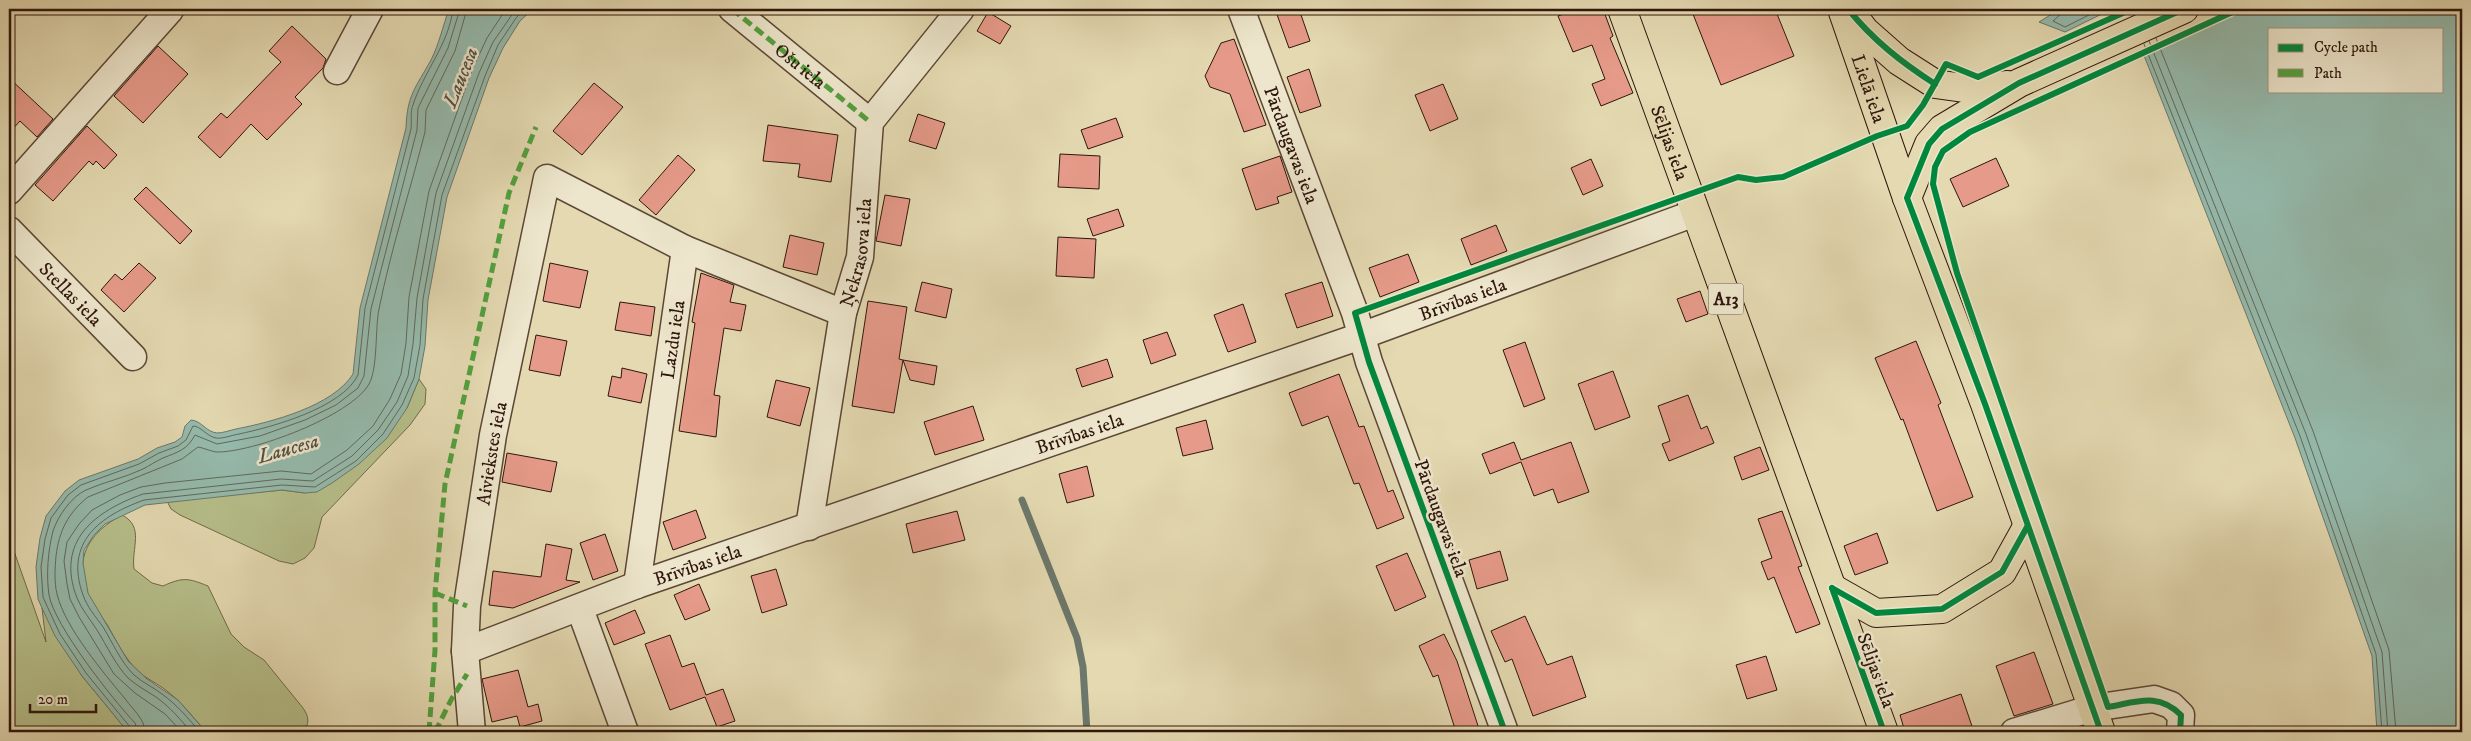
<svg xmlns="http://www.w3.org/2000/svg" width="2471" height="741" font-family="'IM FELL DW Pica',serif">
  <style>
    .green { fill: #b6bf8a; stroke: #726a4c }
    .water { fill: #95baac; stroke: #6c786c; fill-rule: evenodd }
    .pier { fill: #e4d9b1 }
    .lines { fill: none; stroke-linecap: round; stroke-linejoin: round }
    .shore { stroke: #62685c; stroke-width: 1 }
    .stream { stroke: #6c786c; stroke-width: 7 }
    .building { fill: #e69a89; stroke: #2f160d }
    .minor-casing { stroke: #5c4736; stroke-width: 29 }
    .primary-casing { stroke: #2f160d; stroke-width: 30 }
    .minor { stroke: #ede6cc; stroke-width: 26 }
    .primary { stroke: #e4d9b1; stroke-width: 28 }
    .quiet { stroke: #52a13e; stroke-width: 5; stroke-dasharray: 10 5; stroke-linecap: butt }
    .cycleway-casing { stroke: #ede6cc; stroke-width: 9 }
    .cycleway { stroke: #00873e; stroke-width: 6 }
    .labels { text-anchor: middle; stroke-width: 5; stroke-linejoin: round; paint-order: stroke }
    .shield { fill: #ede6cc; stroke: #685446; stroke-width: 1 }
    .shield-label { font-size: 18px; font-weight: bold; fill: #2f160d }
    .street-label { font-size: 19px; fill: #2f160d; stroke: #ede6cc }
    .water-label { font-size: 20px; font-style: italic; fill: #534f45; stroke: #ede6cc }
  </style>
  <rect width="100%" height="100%" fill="#e4d9b1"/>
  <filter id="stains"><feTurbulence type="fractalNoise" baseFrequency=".004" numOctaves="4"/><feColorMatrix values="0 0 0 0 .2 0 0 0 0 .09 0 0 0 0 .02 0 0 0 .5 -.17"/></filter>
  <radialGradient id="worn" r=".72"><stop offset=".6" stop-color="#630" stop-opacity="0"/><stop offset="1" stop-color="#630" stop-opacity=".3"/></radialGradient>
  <g class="green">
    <polygon points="419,379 426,389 425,404 410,425 322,517 314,548 305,558 293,564 279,561 180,515 171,509 167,501 282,490 305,493 407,408"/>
    <path d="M122,515C145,527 131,548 134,569L152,583L163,586C183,577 188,578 208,586L231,634L244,647L264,660L303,708C309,717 310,723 303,732H206C193,717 180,700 163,688C155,682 145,678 138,671C125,659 117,642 108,626C101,615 93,606 88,594C73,557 90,532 122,515Z"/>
    <polygon points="9,537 46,642 42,608 82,676 128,732 9,732"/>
  </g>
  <g class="water">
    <path d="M449,9H533L520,21L503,48L489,78L447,197L428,300L425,346L419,379L407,408L387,438L359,464L332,483L317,492L305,493L282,490L145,505L105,524L94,535L84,550L83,563L88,593L128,661L147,679L178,700L206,732H128L82,676L55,636L42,608L38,599L36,567L40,538L46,516L65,491L79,480L138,459L157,448L175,442L182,437L185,426L191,420C202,421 206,432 217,433C223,433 231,430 236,429C272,422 333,406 353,374L360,308L406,128C407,95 416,87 431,60C439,44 443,26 449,9Z"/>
    <polygon points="2060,9 2112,9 2065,32 2039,22"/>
    <path d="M2120,9H2462V732H2377L2372,656L2295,438L2145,58ZM2270,29H2442V91H2270Z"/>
  </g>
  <polygon class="pier" points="2126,9 2248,9 2142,57 2119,12"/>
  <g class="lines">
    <g class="shore">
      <polyline points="2062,9 2061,14 2053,21 2065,27 2101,9"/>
      <polyline points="2156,38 2313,431 2389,650 2396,732"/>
      <polyline points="2149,41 2306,434 2382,652 2388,732"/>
      <polyline points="2144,44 2300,436 2376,654 2382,732"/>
      <path d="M131,732L130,727L86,673L60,634L47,606L43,597L41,567L45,539L51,518L68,495L81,485L139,464L159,453L178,446L186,440L193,426C201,426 206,436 216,438C223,439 232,435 239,434C272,427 342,408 358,375L365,308L411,129C412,121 410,112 413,105C423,73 449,44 453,9"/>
      <path d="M138,732L135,723C113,700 54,625 49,595C46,574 48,551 53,531C58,516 71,497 86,490C104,482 124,478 143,469C149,466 156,461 163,458C178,452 187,450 195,435L217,444L260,436L305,420L336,405L358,388L364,376L371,309L417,130L418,108L448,48L460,9"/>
      <path d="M145,732C145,719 133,710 126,700C104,673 65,628 57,594C54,582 55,568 56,556C59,531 68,513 88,497L182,459L198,447C204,448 210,451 216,452C252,453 351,416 369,384C378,368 375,328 379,309C391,249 410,191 425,132L426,110L455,51L467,9"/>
      <polyline points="182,732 165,714 135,693 114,674 79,617 70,599 67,584 64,561 67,542 79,524 92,510 120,495 141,487 165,483 281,471 311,474 347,450 373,426 390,399 401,374 406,343 409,297 429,191 472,70 487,38 506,9"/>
      <path d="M191,732C181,720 170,707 156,697C147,691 137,686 128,678C115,664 107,646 97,630C90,619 82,610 77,598C55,541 95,511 143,494L281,479L313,481L352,456L378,430L397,402L408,376L413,344L417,298L436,193L479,73L493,42L516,9"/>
      <path d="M200,732C188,718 177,705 162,694C153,687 143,683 134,675C120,661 113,643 103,627C96,617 87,607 83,595C64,542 100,516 144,500L282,485L315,487L356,461L383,434L402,405L414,378L420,345L423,299L442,195L485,76L498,45L516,18L525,9"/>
    </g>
    <polyline class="stream" points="1022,500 1077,638 1083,667 1087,732"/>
  </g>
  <g class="building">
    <polygon points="1275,9 1299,9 1310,41 1289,48"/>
    <polygon points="1577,9 1603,9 1613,36 1610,38 1633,93 1601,106 1592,84 1605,79 1592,45 1573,52 1558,16"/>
    <polygon points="1691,9 1775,9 1794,56 1721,85"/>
    <polygon points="988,12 1011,26 1000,44 977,31"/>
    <polygon points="292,26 326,59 323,68 295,97 302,104 267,140 251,124 220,158 198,137 221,113 227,118 281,62 269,51"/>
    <polygon points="1234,39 1266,125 1244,132 1230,94 1210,87 1205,76 1221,43"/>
    <polygon points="158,46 188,74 143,123 114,96"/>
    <polygon points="1309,69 1321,106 1300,113 1287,77"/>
    <polygon points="9,78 53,119 37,137 20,121 9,133"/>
    <polygon points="594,83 623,107 582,155 553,131"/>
    <polygon points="1443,84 1458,119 1430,131 1415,95"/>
    <polygon points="918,114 945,123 936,149 909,141"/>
    <polygon points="1116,118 1123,137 1088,149 1081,130"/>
    <polygon points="768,125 838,135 831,182 798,177 800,164 763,161"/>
    <polygon points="87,126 117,155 104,169 96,161 93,165 89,161 53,201 35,185"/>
    <polygon points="1060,154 1100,156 1099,189 1058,187"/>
    <polygon points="678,155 695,170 656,215 639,200"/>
    <polygon points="1280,156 1292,192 1277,197 1279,203 1256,210 1242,169"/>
    <polygon points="1996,158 2009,186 1963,207 1950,179"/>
    <polygon points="1591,159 1603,186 1583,195 1571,168"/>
    <polygon points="146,187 192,231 180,244 134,199"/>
    <polygon points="885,195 910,199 901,246 876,241"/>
    <polygon points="1118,209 1124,226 1093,236 1087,219"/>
    <polygon points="1496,225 1507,251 1471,265 1461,239"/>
    <polygon points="790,235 824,243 817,275 783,267"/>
    <polygon points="1058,237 1096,239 1094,278 1056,276"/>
    <polygon points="1408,254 1419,282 1380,297 1369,268"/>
    <polygon points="139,263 156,278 124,312 101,290 115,274 122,280"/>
    <polygon points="550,263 588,271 580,308 543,301"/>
    <polygon points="701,273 734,285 730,302 746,305 741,331 724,328 714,395 720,396 716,437 679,431 695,323 692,322"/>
    <polygon points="922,282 952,289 946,318 915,311"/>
    <polygon points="1322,282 1333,316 1297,328 1285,294"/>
    <polygon points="1700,291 1708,314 1686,322 1677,299"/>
    <polygon points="868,301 907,307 899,359 903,360 894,413 852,406"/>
    <polygon points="620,302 655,307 651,336 615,330"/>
    <polygon points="1243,304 1256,342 1228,352 1214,315"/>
    <polygon points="1167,332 1176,355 1151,364 1143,340"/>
    <polygon points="536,335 567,341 560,376 529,370"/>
    <polygon points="1916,341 1941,403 1938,405 1973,497 1937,511 1903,419 1901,420 1875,358"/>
    <polygon points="1525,342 1545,399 1524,407 1503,350"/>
    <polygon points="1107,359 1113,377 1082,387 1076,369"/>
    <polygon points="903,360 937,366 934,385 910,380"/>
    <polygon points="622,368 647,374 641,403 608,396 612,376 621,378"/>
    <polygon points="1613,371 1630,417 1595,430 1578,384"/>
    <polygon points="1339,374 1359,427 1364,426 1388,492 1393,490 1404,518 1377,529 1359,483 1354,484 1328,416 1302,426 1289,393"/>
    <polygon points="776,380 810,388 800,426 767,417"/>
    <polygon points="1688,395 1701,429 1707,426 1714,443 1669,461 1662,444 1670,441 1658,406"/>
    <polygon points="973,406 984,440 935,455 924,422"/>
    <polygon points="1206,420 1213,449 1183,456 1176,428"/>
    <polygon points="1514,442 1521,460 1571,442 1589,492 1558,503 1553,489 1534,496 1521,462 1490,474 1482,454"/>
    <polygon points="1760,447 1769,470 1742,480 1734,457"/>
    <polygon points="507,453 557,462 551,492 502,482"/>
    <polygon points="1087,466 1094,496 1067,503 1059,474"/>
    <polygon points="696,510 706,538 673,550 663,522"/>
    <polygon points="957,511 965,540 913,553 906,524"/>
    <polygon points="1782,511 1802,566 1798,567 1820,624 1796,633 1774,577 1768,580 1761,562 1772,558 1758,519"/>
    <polygon points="1877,533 1888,563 1855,575 1844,546"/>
    <polygon points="605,534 618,571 593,580 580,543"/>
    <polygon points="546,544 572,549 566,580 580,582 513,608 489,605 493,571 541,577"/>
    <polygon points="1500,551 1508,580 1477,589 1469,560"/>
    <polygon points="1407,553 1426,597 1395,611 1376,566"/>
    <polygon points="776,569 787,605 762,613 751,576"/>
    <polygon points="699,584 710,610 685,620 674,595"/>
    <polygon points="635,610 645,633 614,645 605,623"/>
    <polygon points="1525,616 1547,665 1572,656 1586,697 1533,716 1512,659 1505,662 1491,631"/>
    <polygon points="1444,634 1457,661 1480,732 1456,732 1438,675 1433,677 1419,646"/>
    <polygon points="670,635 682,667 694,663 706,695 723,689 735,721 717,727 705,697 670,710 645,644"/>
    <polygon points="2034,652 2053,704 2014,716 1996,666"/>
    <polygon points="1766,656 1777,690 1747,699 1736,665"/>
    <polygon points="518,670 528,707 538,704 542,721 520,727 517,716 492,722 482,679"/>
    <polygon points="1961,694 1974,732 1905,732 1900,715"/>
  </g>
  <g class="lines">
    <g class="minor-casing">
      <g id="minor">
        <path id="s1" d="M732,9L870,122"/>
        <path id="s2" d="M1241,9L1355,313L1369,362L1505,732"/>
        <polyline points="337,71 370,9"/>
        <polyline points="9,191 170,10"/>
        <path id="s3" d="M9,230L133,357"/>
        <path id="s4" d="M809,527L843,313L860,257L870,122L961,9"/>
        <path id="s5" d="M637,585L685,249"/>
        <polyline points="580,609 625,732"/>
        <path id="s6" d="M465,651L637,585L1361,336L1695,213"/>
        <path id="s7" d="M472,732L465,651L467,606L493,435L547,178L685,249L843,313"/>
        <polyline points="2014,732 2093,708 2154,699 2171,705 2181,715 2180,732"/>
      </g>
    </g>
    <g class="primary-casing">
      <g id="primary">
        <path id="s8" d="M1622,9L1884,732"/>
        <path id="s9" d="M1842,9L1907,198L1985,404L2101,732"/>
        <polyline points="1848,9 1865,31 1899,61 1935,84 1971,89 2008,85"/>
        <polyline points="1907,198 1929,144 1942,129 2019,83 2184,9"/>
        <polyline points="1832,588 1876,613 1942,609 2002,572 2027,527"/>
      </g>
    </g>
    <use href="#minor" class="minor"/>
    <use href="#primary" class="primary"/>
    <g class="quiet">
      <polyline points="732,9 870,122"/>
      <polyline points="1954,9 1960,12"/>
      <polyline points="435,593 467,606"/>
      <polyline points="429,732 435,650 435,593 445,484 509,193 536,127"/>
      <polyline points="435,732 451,700 467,674"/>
    </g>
    <g class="cycleway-casing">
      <g id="cycleway">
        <path d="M1848,9C1873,40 1901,62 1935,84"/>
        <polyline points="1832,588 1876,613 1942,609 2002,572 2027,527"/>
        <polyline points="1832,588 1884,732"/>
        <polyline points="1505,732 1369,362 1355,313 1738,177 1756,180 1783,177 1877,136 1907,126 1923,105 1946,64 1978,77 2132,9"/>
        <polyline points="2101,732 1985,404 1907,198 1929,144 1942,129 2019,83 2184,9"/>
        <path d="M2180,732L2181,715C2158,692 2137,702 2108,707L1957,273L1933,184L1935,167L1943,151L1970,132L2239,9"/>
      </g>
    </g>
    <use href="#cycleway" class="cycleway"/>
  </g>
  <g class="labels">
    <rect class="shield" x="1708.5" y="283.5" width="35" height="31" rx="4"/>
    <g class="shield-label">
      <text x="1726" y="305">A13</text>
    </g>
    <g class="street-label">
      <text dy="7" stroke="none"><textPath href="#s1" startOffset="89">Ošu iela</textPath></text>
      <text dy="7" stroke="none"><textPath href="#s9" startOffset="84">Lielā iela</textPath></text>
      <text dy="7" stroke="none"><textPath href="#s8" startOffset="142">Sēlijas iela</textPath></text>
      <text dy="7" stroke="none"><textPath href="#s2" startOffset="145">Pārdaugavas iela</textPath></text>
      <text dy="7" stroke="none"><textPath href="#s4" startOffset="279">Ņekrasova iela</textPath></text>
      <text dy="7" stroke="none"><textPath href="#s3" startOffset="89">Stellas iela</textPath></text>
      <text dy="7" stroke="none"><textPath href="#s6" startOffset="1058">Brīvības iela</textPath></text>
      <text dy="7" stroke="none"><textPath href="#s5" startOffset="248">Lazdu iela</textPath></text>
      <text dy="7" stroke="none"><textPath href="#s6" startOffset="652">Brīvības iela</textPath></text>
      <text dy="7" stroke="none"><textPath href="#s7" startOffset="281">Aiviekstes iela</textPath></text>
      <text transform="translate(1442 518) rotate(70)" y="7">Pārdaugavas iela</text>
      <text dy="7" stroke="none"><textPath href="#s6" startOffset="248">Brīvības iela</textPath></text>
      <text transform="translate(1877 670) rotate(70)" y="7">Sēlijas iela</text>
    </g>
    <g class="water-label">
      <text transform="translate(460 77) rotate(-68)" y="7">Laucesa</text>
      <text transform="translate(288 448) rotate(-16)" y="7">Laucesa</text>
    </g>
  </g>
  <rect width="2471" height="741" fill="none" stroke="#e4d9b1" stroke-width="30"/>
  <rect x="10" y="10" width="2451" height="721" fill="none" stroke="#2f160d" stroke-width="2.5"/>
  <rect x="15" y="15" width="2441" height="711" fill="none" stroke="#2f160d"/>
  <rect x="2268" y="28" width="175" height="65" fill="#ede6cc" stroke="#a19380"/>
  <rect x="2278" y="44" width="25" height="8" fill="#00873e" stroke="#a19380"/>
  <text x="2314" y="52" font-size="15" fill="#2f160d">Cycle path</text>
  <rect x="2278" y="69" width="25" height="8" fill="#52a13e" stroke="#a19380"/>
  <text x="2314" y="78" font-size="15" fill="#2f160d">Path</text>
  <path d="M30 704v8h66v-8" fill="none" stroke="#2f160d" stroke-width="2.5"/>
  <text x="38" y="704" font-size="15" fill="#2f160d" stroke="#ede6cc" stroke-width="4" paint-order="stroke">20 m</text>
  <rect width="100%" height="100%" filter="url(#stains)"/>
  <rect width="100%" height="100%" fill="url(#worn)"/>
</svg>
